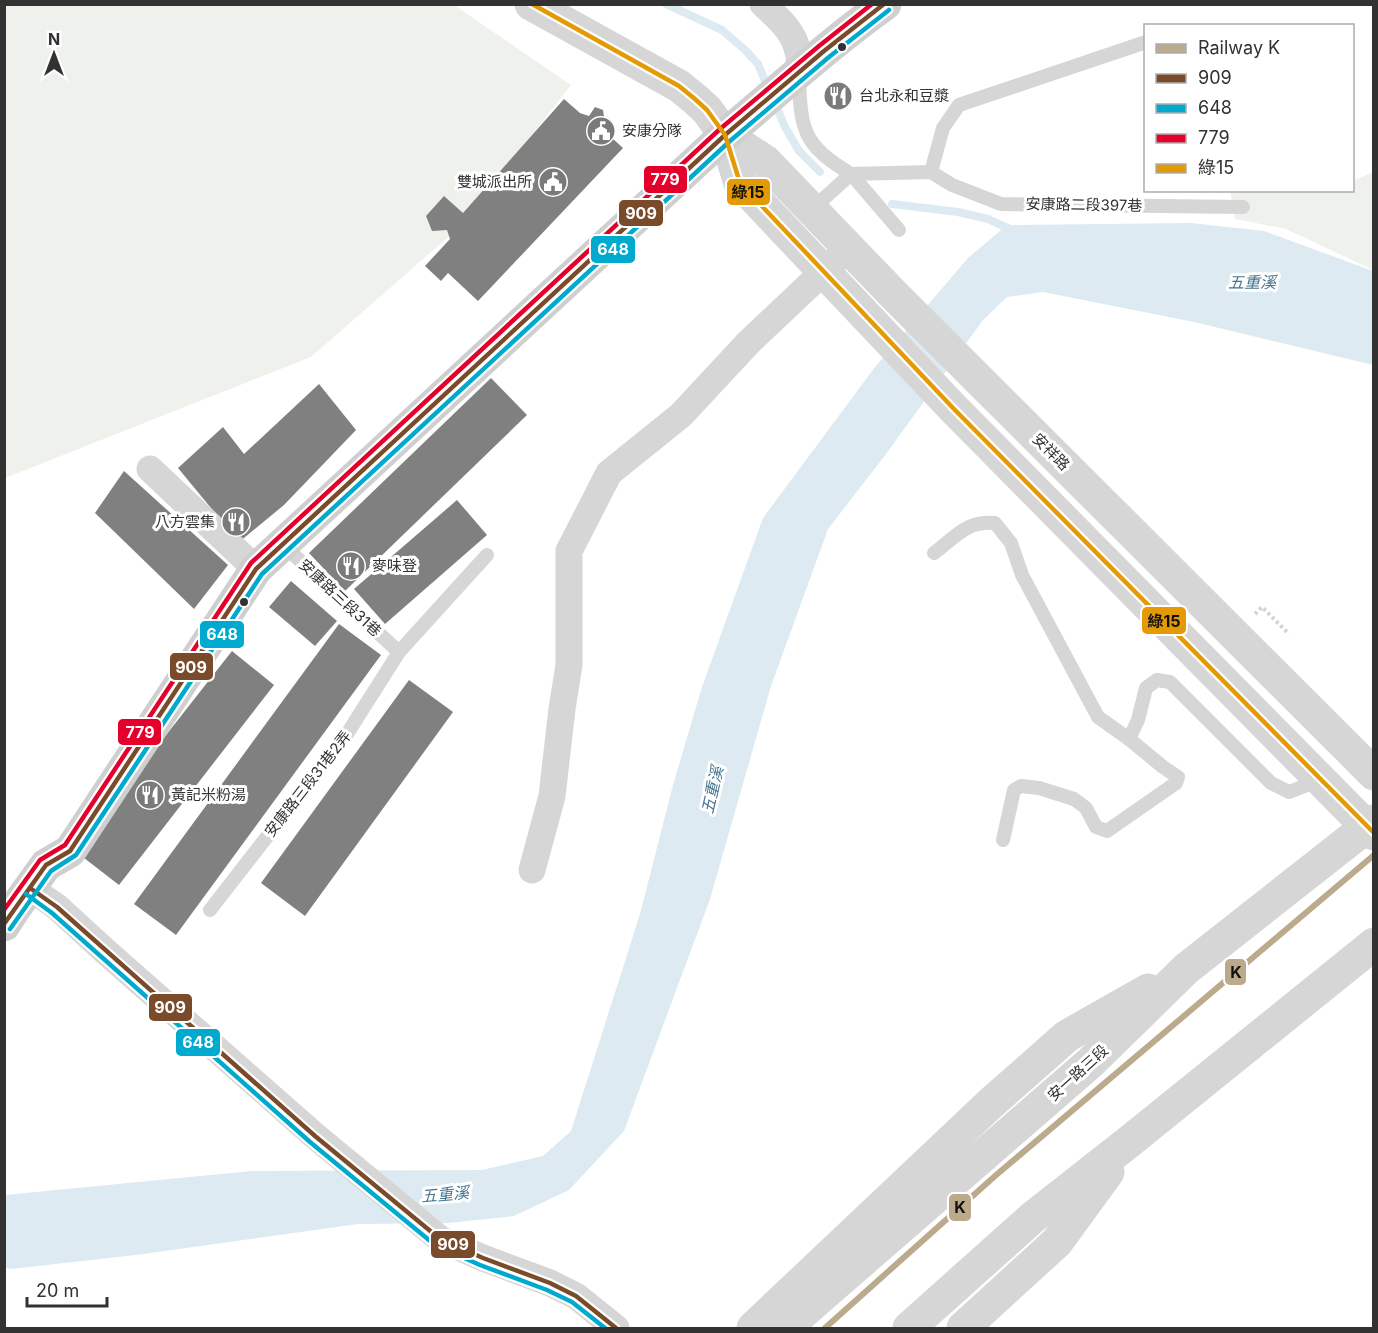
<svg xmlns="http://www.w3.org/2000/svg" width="1378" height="1333" font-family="Inter,'Noto Sans TC',sans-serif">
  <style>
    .green { fill: #eff2ec }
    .water { fill: #ddeaf1 }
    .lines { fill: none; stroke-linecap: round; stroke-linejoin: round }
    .stream { stroke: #ddeaf1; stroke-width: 8 }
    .building { fill: #808080 }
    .path { stroke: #d4d4d4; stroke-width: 4; stroke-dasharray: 3 3; stroke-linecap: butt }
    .service { stroke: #d6d6d6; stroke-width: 14 }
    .minor { stroke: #d6d6d6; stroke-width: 27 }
    .tertiary { stroke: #d6d6d6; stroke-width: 33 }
    .secondary { stroke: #cfcfcf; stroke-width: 33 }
    .bus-1-casing { stroke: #fff; stroke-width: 9 }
    .bus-2-casing { stroke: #fff; stroke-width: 9 }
    .bus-3-casing { stroke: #fff; stroke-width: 9 }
    .bus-4-casing { stroke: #fff; stroke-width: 9 }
    .bus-1 { stroke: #7a4b2a; stroke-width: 4.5 }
    .bus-2 { stroke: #00a9ce; stroke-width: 4.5 }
    .bus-3 { stroke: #e4002b; stroke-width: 4.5 }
    .bus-4 { stroke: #e39a05; stroke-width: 4.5 }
    .rail-1-casing { stroke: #fff; stroke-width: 10 }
    .rail-1 { stroke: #bcaa8c; stroke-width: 6 }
    .bus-dot { fill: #323232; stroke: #fff; stroke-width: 2 }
    .labels { text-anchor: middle; stroke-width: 6; stroke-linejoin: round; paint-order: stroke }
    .poi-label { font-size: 15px; fill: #323232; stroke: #fff; text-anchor: start }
    .street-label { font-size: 15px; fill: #323232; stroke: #fff }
    .water-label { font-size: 16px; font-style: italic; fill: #447490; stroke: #fff }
    .line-badge { stroke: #fff; stroke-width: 2 }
    .badge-label { font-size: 16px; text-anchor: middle; font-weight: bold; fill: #fff }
    .pale-badge-label { font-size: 16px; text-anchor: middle; font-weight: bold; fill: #111 }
  </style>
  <rect width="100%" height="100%" fill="#fff"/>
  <g class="green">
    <polygon points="5,5 454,5 571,85 461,226 311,357 5,478"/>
    <polygon points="1373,172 1373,270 1286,229 1235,219 1230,191 1352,190 1353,181"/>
  </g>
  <polygon class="water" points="1191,223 1264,231 1373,271 1373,365 1194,322 1043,292 1007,297 983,320 886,454 828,529 771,686 710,899 624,1131 569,1190 514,1216 449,1223 358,1224 136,1255 11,1269 5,1268 5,1195 252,1171 482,1170 543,1156 571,1131 640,914 673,785 702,687 763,518 875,367 968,258 1007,225"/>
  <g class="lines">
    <g class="stream">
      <polyline points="666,4 722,30 745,50 758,64 768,88"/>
      <polyline points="775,103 785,127 799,151 820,172"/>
      <polyline points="892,204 958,212 988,219 1014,231"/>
    </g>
  </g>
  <g class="building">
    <polygon points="564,99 580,113 589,116 595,107 603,110 605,123 601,128 623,148 478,301 448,273 441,281 425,266 450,239 447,230 432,231 426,216 444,196 463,213"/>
    <polygon points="491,378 527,415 345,591 309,553"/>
    <polygon points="319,384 356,430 284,505 239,542 178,468 223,427 244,454"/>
    <polygon points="124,471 228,565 194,609 95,513"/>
    <polygon points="457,500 487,535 385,624 354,589"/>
    <polygon points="291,581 337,621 315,646 269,607"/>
    <polygon points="339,624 381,655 176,935 134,904"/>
    <polygon points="232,651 274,685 119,885 75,851"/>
    <polygon points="409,680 453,712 305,916 261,883"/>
  </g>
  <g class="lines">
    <polyline class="path" points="1255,614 1262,607 1289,634"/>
    <g class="service">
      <path d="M799,76C800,93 799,112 805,128C811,149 833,163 851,174L811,210"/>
      <polyline points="931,172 943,128 959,105 1146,42"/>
      <polyline points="851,174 931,172 952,185 1001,204 1243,207"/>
      <polyline points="851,174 899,230"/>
      <polyline points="282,544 399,652"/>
      <path d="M934,553C956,537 965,521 995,523L1011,543L1022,575L1098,717L1129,739"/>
      <polyline points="1003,840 1014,790 1021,786 1039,788 1074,799 1086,808 1096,827 1107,831 1176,783 1178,777 1163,767 1129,739 1138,720 1146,688 1157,680 1170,682 1271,783 1289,792 1320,780"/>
      <polyline points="210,910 347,734 399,652 487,555"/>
    </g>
    <g class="minor">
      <path d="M763,4C778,18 794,31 798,52C800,58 799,66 799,72"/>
      <polyline points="150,469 256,569"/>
      <polyline points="532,870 552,796 562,709 569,665 569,551 609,473 681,415 749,342 839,257"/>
      <polyline points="30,888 57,907 105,951 315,1136 440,1239 483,1258 550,1283 576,1296 616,1328"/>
    </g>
    <g class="tertiary">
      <polyline points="531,4 679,86 695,99 707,110 725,135 740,183 953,408 1374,834"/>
      <polyline points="725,135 765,161 894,295 1374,774"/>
      <polyline points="753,1328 991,1103 1067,1036 1148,990"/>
      <polyline points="785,1328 1091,1062 1186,969 1374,821"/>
      <polyline points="909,1328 1032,1218 1130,1141 1374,944"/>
      <polyline points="963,1328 1057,1242 1108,1172"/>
    </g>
    <path class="secondary" d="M4,925L13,911L46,865L70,851L256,569L725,135C778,91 829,44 885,4"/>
    <g class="bus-1-casing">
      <g id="bus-1">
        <polyline points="30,888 57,907 315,1136 440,1239 483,1258 550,1283 576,1296 616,1328"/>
        <polyline points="4,924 46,865 70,851 256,569 725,135 824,51 884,4"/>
      </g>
    </g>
    <g class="bus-2-casing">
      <g id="bus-2">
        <polyline points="26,894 52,913 310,1142 435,1245 480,1265 547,1290 572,1302 605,1328"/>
        <polyline points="10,929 51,871 76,855 262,574 730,141 829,57 889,10"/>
      </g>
    </g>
    <g class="bus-3-casing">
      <polyline id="bus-3" points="4,910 40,860 65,845 251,563 720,129 819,46 872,4"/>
    </g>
    <g class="bus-4-casing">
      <polyline id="bus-4" points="532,4 679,86 695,99 707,110 725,135 740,183 953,408 1374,833"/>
    </g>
    <use href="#bus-1" class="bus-1"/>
    <use href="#bus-2" class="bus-2"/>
    <use href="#bus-3" class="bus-3"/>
    <use href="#bus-4" class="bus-4"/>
    <g class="rail-1-casing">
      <polyline id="rail-1" points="825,1328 995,1176 1374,855"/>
    </g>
    <use href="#rail-1" class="rail-1"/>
  </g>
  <defs>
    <g id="restaurant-disc" transform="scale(1.5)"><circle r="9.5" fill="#7a7a7a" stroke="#fff"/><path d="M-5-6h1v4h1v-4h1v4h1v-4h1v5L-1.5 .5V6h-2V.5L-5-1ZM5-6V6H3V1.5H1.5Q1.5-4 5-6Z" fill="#fff"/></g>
    <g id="civic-disc" transform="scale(1.5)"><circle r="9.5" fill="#7a7a7a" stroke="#fff"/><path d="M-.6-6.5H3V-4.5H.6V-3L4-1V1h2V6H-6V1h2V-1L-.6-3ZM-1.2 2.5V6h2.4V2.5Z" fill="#fff"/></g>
  </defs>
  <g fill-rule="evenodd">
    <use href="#restaurant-disc" x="838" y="96"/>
    <use href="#civic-disc" x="601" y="131"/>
    <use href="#civic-disc" x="553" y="182"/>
    <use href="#restaurant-disc" x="236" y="522"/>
    <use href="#restaurant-disc" x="351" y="566"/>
    <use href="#restaurant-disc" x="150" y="795"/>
  </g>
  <g class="bus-dot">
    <circle cx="842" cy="47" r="5"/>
    <circle cx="244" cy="602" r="5"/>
  </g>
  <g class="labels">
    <g class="poi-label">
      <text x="859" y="101">台北永和豆漿</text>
      <text x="622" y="136">安康分隊</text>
      <text x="532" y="187" text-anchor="end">雙城派出所</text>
      <text x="215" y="527" text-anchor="end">八方雲集</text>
      <text x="372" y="571">麥味登</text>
      <text x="171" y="800">黃記米粉湯</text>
    </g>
    <g class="street-label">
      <text transform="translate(1084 205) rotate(1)" y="5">安康路二段397巷</text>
      <text transform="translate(1051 452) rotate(45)" y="5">安祥路</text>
      <text transform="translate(340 598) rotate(43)" y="5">安康路三段31巷</text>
      <text transform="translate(308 784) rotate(-52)" y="5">安康路三段31巷2弄</text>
      <text transform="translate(1078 1073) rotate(-42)" y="5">安一路三段</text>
    </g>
    <g class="water-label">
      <text x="1252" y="288">五重溪</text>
      <text transform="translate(712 790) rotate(-77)" y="6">五重溪</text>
      <text transform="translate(445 1194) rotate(-5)" y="6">五重溪</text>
    </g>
  </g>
  <g class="line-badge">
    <rect x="643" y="165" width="45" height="29" rx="6" fill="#e4002b"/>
    <rect x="726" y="178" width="45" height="28" rx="6" fill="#e39a05"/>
    <rect x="618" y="199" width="46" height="28" rx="6" fill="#7a4b2a"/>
    <rect x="590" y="235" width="46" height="29" rx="6" fill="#00a9ce"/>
    <rect x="1141" y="606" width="46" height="29" rx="6" fill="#e39a05"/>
    <rect x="199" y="620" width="46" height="29" rx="6" fill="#00a9ce"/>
    <rect x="169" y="652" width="45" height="29" rx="6" fill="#7a4b2a"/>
    <rect x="117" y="718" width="45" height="28" rx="6" fill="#e4002b"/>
    <rect x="1224" y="958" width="23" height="28" rx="6" fill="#bcaa8c"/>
    <rect x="148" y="993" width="45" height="29" rx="6" fill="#7a4b2a"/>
    <rect x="175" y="1028" width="46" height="29" rx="6" fill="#00a9ce"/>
    <rect x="948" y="1193" width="24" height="29" rx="6" fill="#bcaa8c"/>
    <rect x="430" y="1230" width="46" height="29" rx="6" fill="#7a4b2a"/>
  </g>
  <g class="badge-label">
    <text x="665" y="185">779</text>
    <text x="641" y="219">909</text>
    <text x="613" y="255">648</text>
    <text x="222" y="640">648</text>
    <text x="191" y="673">909</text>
    <text x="140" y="738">779</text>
    <text x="170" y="1013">909</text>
    <text x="198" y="1048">648</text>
    <text x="453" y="1250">909</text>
  </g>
  <g class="pale-badge-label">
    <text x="748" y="198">綠15</text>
    <text x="1164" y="627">綠15</text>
    <text x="1236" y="978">K</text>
    <text x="960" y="1213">K</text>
  </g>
  <rect width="1378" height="1333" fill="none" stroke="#323232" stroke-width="12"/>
  <rect x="1144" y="24" width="210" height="168" fill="#ffffff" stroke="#adadad" stroke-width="1.5"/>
  <rect x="1156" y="44" width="30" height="9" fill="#bcaa8c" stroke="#adadad" stroke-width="1.5"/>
  <text x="1198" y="54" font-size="18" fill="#323232">Railway K</text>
  <rect x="1156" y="74" width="30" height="9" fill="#7a4b2a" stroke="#adadad" stroke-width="1.5"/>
  <text x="1198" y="84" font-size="18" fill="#323232">909</text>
  <rect x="1156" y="104" width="30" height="9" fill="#00a9ce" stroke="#adadad" stroke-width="1.5"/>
  <text x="1198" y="114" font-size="18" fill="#323232">648</text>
  <rect x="1156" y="134" width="30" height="9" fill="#e4002b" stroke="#adadad" stroke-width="1.5"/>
  <text x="1198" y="144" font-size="18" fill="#323232">779</text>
  <rect x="1156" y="164" width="30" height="9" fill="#e39a05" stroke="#adadad" stroke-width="1.5"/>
  <text x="1198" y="174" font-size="18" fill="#323232">綠15</text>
  <g transform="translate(54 54)" stroke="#ffffff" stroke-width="4.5" paint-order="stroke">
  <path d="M0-4.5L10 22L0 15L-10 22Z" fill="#323232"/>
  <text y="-9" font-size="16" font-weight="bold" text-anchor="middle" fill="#323232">N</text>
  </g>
  <path d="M27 1297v9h80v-9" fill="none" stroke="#323232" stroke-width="3"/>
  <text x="36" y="1297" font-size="18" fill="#323232" stroke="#ffffff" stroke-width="4.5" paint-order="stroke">20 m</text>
</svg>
